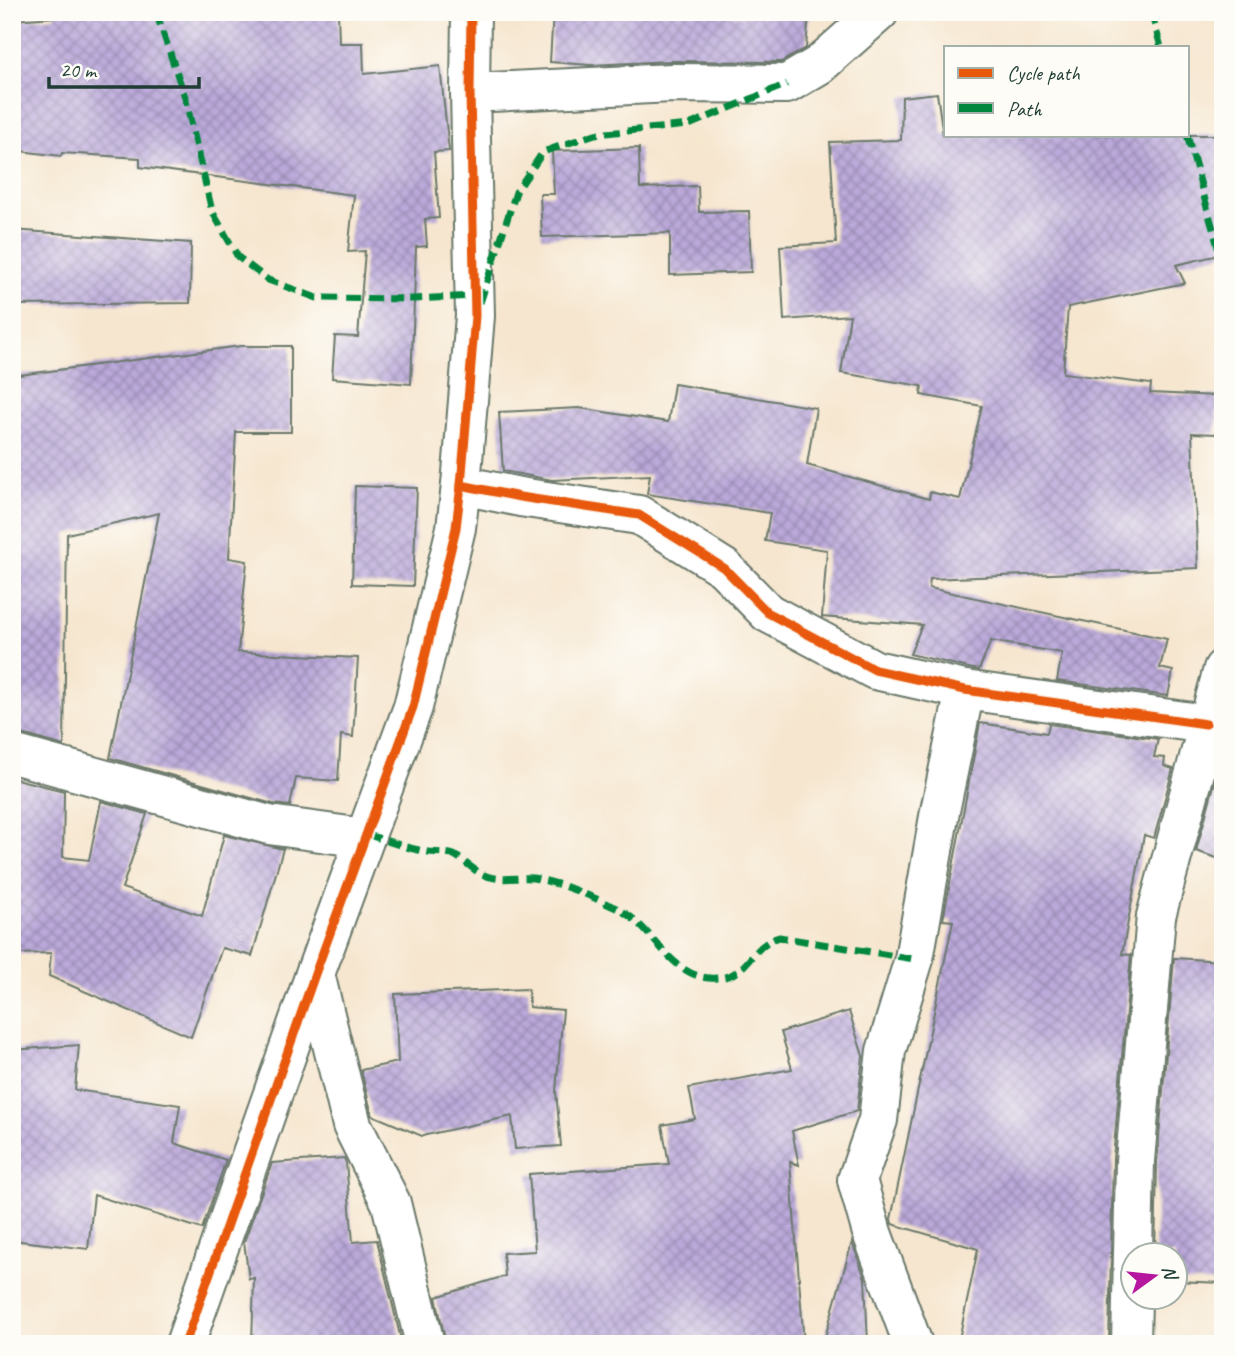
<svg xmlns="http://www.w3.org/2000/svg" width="1235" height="1356" font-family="Caveat,sans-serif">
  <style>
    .building { fill: url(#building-cross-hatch) }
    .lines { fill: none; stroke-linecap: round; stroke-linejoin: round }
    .street-casing { stroke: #6a786a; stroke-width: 42 }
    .street { stroke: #fff; stroke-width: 38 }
    .quiet { stroke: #00873e; stroke-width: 7; stroke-dasharray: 14 7; stroke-linecap: butt }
    .cycleway-casing { stroke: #fdfcf7; stroke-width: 13 }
    .cycleway { stroke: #e8590c; stroke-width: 9 }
  </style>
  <defs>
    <pattern id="building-cross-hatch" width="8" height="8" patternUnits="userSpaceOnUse" patternTransform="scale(1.75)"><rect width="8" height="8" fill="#bba9da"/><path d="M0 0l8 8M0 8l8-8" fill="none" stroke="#978bb2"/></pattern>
  </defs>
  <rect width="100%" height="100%" fill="#fdfcf7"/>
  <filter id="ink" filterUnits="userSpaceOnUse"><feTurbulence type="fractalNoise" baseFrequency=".0143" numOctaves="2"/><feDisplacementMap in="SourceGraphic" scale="14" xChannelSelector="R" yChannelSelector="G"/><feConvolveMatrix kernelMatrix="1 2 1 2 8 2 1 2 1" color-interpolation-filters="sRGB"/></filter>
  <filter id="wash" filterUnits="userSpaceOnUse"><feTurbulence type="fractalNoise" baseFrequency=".00686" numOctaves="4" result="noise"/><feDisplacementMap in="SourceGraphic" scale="28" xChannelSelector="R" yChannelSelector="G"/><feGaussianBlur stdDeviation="1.57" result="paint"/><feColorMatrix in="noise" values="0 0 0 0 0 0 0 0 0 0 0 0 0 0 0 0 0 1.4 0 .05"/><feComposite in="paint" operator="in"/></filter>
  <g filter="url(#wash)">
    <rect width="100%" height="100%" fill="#f6e6cf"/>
    <g id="blocks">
      <g class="building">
        <polygon points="55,12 338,12 339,43 363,43 364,74 440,66 449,151 434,152 439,218 425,219 427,246 416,247 411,384 332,378 335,336 358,337 365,251 348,252 354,195 140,167 140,158 62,153 61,156 12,150 12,20 55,17"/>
        <polygon points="553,12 703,12 744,16 744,12 809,12 806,48 781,62 671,61 590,65 550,62"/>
        <polygon points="937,93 943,135 1223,135 1223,254 1176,265 1185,283 1068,307 1063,373 1151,384 1150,393 1218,396 1216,434 1192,433 1198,568 930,579 929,588 1167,639 1160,668 1173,671 1168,696 1057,681 1062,653 991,641 979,670 969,668 910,654 922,625 822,617 827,550 765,541 770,513 647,494 650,475 552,480 503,471 499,412 579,408 668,422 674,384 816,408 807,465 929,499 930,492 960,499 982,406 921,395 922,386 841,373 850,315 784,320 780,246 836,243 830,142 901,140 902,97"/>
        <polygon points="639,148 640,188 698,186 699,212 749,211 751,272 670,275 670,233 542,237 540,194 554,194 552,151"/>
        <polygon points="12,230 191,243 190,303 12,305"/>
        <polygon points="241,346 291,346 291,432 236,432 229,558 247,561 238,652 358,658 353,737 341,735 338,781 296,778 290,806 273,804 110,758 159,513 67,534 64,746 26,735 12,734 12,376"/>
        <polygon points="355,486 417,488 413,586 352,584"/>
        <polygon points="980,723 1047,733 1049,724 1158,739 1154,757 1165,758 1164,766 1173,769 1154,838 1144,835 1122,954 1131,955 1113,1159 1109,1344 958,1344 978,1249 892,1224 891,1219 953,921 943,920"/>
        <polygon points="12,778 64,791 63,857 89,860 101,801 147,814 122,888 202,916 224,835 283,849 252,956 222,948 191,1037 49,976 51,953 12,954"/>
        <polygon points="1215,782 1223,785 1223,860 1196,851"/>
        <polygon points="1174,958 1223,961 1223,1283 1175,1281 1175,1255 1155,1255 1157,1162"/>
        <polygon points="528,989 529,1007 563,1010 556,1091 561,1146 515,1149 512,1116 422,1136 372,1115 361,1070 398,1062 395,994"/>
        <polygon points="849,1011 863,1056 857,1111 792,1131 799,1165 790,1162 804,1344 446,1344 436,1297 505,1276 503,1253 535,1251 529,1174 669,1164 662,1125 695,1119 689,1088 792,1069 781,1032"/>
        <polygon points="79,1045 75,1090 180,1105 174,1143 226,1160 202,1229 94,1195 88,1249 12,1240 12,1050"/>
        <polygon points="344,1158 346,1163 353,1242 377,1240 402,1344 252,1344 254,1278 249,1279 244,1242 272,1163"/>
        <polygon points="852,1242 865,1278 868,1344 823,1344"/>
      </g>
    </g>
  </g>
  <g filter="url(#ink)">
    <use href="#blocks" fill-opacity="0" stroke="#6a786a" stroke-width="2"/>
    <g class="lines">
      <g class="street-casing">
        <g id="street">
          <polyline points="470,93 672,83 787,84 819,65 879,12"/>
          <polyline points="461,485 520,497 639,515 724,568 768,613 875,670 965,690 1206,724"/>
          <polyline points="12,756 20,756 269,825 364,838"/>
          <polyline points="315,974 352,1125 391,1203 425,1344"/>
          <polyline points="185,1344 315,974 413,707 456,528 461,485 475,316 470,93 471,12"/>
          <polyline points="913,1344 872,1233 857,1180 878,1120 886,1051 914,959 940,811 965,690"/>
          <polyline points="1131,1344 1135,1161 1156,916 1223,669"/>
        </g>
      </g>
      <use href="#street" class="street"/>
      <g class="quiet">
        <polyline points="156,12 185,97 212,211 238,257 268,280 317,298 414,299 475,296"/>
        <polyline points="1151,12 1161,47"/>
        <polyline points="1187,135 1223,265"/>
        <polyline points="480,303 516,192 543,152 595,134 689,125 787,84"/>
        <path d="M366,834C387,841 407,848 428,852C436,853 446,852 454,855C469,863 477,876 495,878C508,880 520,877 533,878C558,882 594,897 618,909C652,925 669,975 709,978C750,981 747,946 779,937L914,959"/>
      </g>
      <g class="cycleway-casing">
        <g id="cycleway">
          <polyline points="461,485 520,497 639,515 724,568 768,613 875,670 965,690 1206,724"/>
          <polyline points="185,1344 315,974 413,707 456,528 461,485 475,316 470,93 471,12"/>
        </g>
      </g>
      <use href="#cycleway" class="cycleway"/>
    </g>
  </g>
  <rect width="1235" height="1356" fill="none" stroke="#fdfcf7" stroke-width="42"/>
  <rect x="944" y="46" width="245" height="91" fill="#fdfcf7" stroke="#a4b0a9" stroke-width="2"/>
  <rect x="958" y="68" width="35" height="10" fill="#e8590c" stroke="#a4b0a9" stroke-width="2"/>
  <text x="1007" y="80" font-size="21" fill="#1f3d34">Cycle path</text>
  <rect x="958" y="103" width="35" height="10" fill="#00873e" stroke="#a4b0a9" stroke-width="2"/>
  <text x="1007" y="116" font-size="21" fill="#1f3d34">Path</text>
  <g transform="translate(1154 1276) rotate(75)"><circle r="33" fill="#fdfcf7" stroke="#a4b0a9" stroke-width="2"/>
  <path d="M0-5L12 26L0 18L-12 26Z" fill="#b5179e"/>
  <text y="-10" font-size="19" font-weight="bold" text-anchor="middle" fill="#1f3d34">N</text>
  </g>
  <path d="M49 77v10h150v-10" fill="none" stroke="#1f3d34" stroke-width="3.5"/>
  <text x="60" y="77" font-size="21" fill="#1f3d34" stroke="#fdfcf7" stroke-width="5" paint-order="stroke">20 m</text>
</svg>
